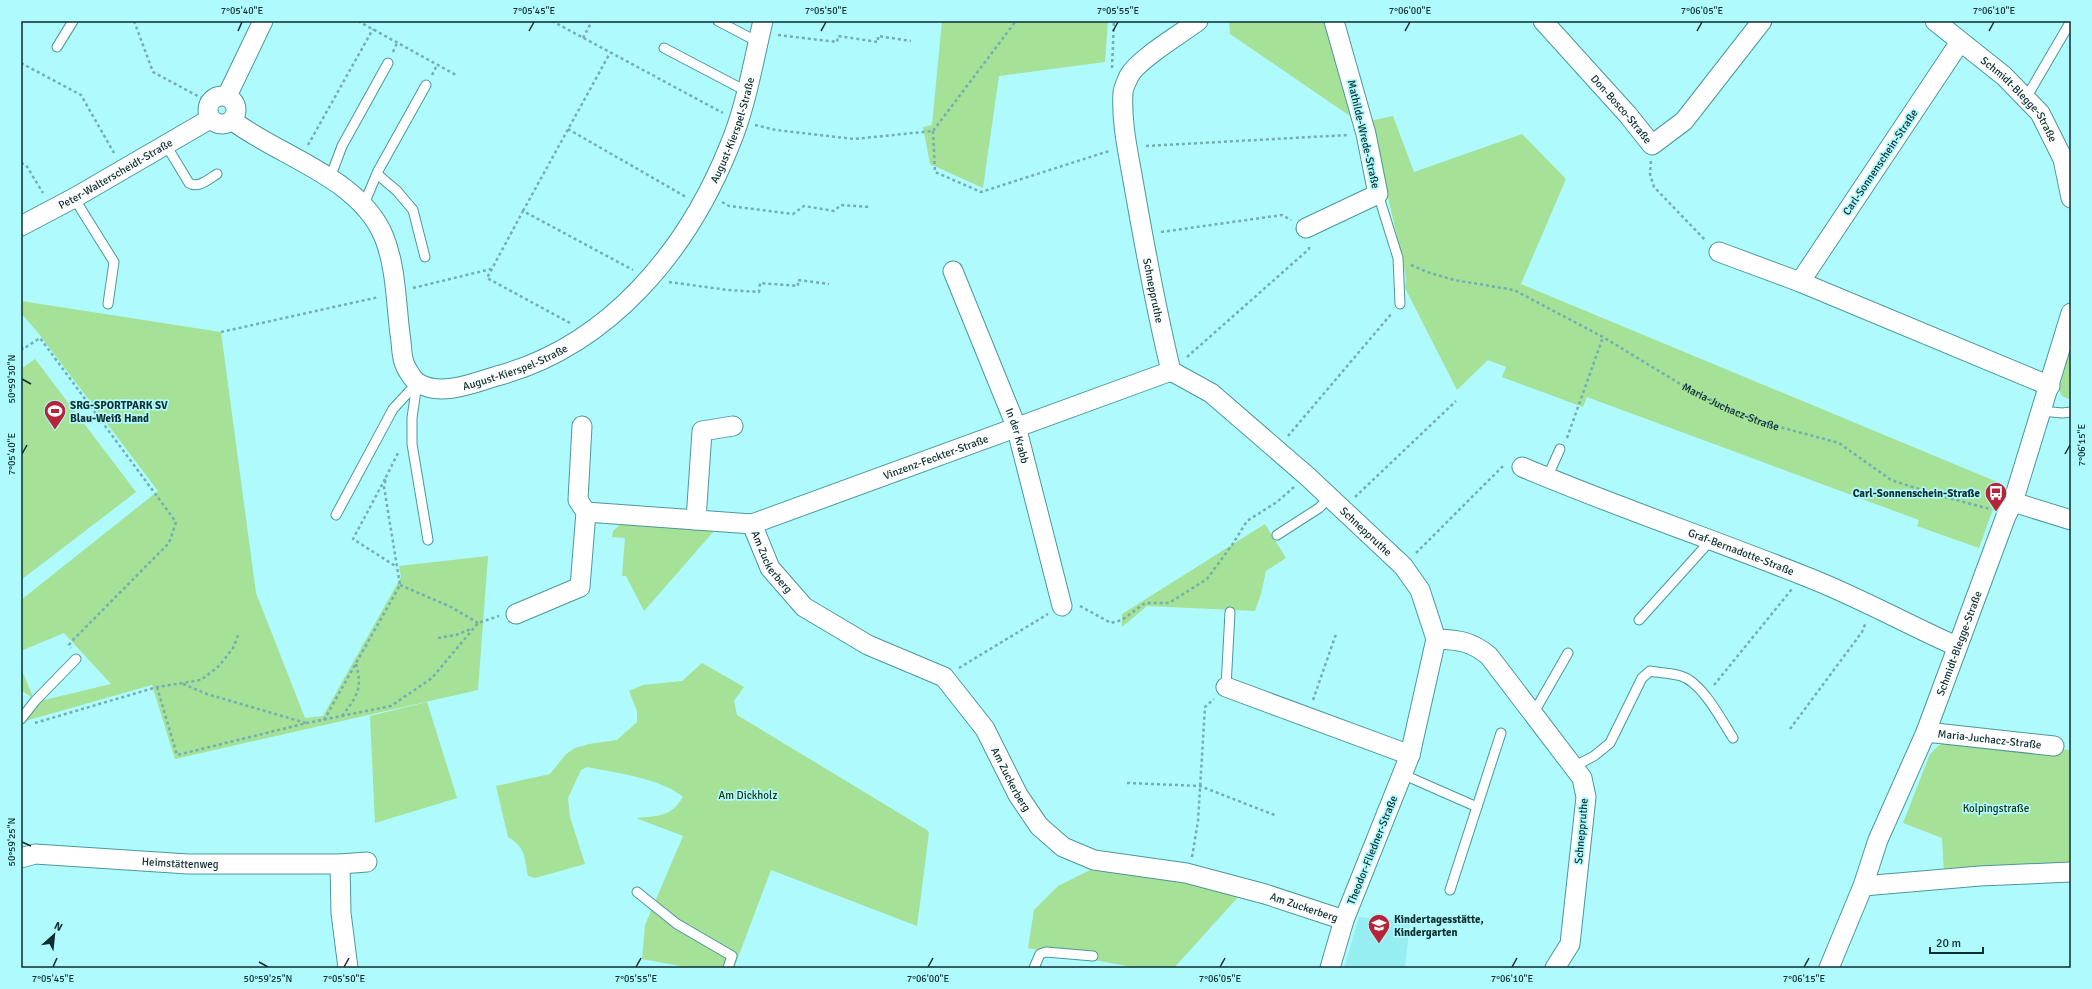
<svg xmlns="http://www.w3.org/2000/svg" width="2092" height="989" font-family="Signika,sans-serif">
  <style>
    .built { fill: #97eef1 }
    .green { fill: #a5e196 }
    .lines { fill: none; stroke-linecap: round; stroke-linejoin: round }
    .lane-casing { stroke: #4c979a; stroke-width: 11 }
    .street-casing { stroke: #4c979a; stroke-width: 21 }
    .path { stroke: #73aeb1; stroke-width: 2.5; stroke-dasharray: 3 3; stroke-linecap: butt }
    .lane { stroke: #fff; stroke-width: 9 }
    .street { stroke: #fff; stroke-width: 19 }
    .ticks { fill: none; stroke: #0d2d2f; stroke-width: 1.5 }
    .labels { text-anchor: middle; stroke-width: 3.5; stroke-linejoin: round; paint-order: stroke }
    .street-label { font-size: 11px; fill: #0d2d2f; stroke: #affafd }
    .poi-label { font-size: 11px; font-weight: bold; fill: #0d2d2f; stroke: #affafd; text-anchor: start }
    .park-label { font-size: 11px; fill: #14310c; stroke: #affafd }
    .neatline { fill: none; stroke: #0d2d2f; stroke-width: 1.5 }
    .ticks-label { font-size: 10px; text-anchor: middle; fill: #0d2d2f }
  </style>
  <rect width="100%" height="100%" fill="#affafd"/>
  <polygon class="built" points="1359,917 1410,922 1405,968 1344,968"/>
  <g class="green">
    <polygon points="942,21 1108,21 1105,62 999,76 983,188 930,164 923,127 932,125"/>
    <polygon points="1229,21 1325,21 1332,40 1350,116 1230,34"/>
    <polygon points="1393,116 1414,172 1522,134 1566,179 1521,284 2002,484 1979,548 1917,526 1919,520 1587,397 1583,407 1502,377 1506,367 1488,360 1457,390 1405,288 1406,279 1404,266 1370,121"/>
    <polygon points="21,301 221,332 256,593 305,718 323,716 401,577 399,566 488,556 478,690 175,759 152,685 25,721 40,701 111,684 64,633 21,651 21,600 158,491 39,334 21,313"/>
    <polygon points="2071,345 2071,400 2062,396 2059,390"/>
    <polygon points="35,359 136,492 21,580 21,369"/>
    <polygon points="621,524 714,531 644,611 626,576 622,576 625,538 612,537 613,531"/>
    <polygon points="1265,524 1286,558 1266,571 1261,594 1255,611 1147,606 1122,627 1122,614"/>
    <path d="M702,663L744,687L734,701L737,715L927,830L929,833L917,926L771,870L734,968H691L642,959L645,925L683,836L636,818C658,816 671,817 683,797C661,778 615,773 587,767L581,770L568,798L570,817L585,864L535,878L528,876C524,856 526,848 508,837L496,786L550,774L566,754L575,748L589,744L617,740L637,722V711L629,691L643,685L682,681Z"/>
    <polygon points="21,668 34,699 21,690"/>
    <polygon points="427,702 457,798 375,823 370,716"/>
    <polygon points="1946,742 2071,750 2071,864 1944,872 1942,838 1903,823 1930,754 1938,746"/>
    <polygon points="1090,870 1173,880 1239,896 1174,968 1138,968 1028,948 1034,910 1058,886"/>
  </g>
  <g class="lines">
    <g class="lane-casing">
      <g id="lane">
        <polyline points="718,21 758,42"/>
        <polyline points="57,47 73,21"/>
        <polyline points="664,48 746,91"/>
        <polyline points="2026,98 2071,21"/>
        <path d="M166,145L189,183C198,189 209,179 217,174"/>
        <polyline points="377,174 397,191 413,210 425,257"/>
        <polyline points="330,178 342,146 388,63"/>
        <polyline points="1378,194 1398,258 1400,304"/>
        <polyline points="74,198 114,262 108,304"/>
        <polyline points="364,204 378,171 426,85"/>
        <polyline points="417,383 412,418 412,444 428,540"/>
        <polyline points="2042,411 2062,413 2071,412"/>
        <polyline points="1547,478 1560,449"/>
        <polyline points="336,515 393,409 417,383"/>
        <polyline points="1277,535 1319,508 1330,497"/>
        <polyline points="1639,620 1711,540"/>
        <polyline points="1226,687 1230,612"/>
        <polyline points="1533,714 1568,653"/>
        <polyline points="21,719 35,701 76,659"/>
        <path d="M1573,767L1594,756L1610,743L1642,678L1650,671C1660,673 1671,673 1681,676C1702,682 1722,721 1733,738"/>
        <polyline points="1402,774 1477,807"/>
        <polyline points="1450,890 1501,733"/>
        <polyline points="637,892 677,924 732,956 728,968"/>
        <polyline points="1034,968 1040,954 1046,952 1093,956"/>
      </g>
    </g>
    <g class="street-casing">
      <g id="street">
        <path id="s2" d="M1198,21C1181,34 1138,59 1129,76C1127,81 1123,88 1123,93C1121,124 1129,156 1134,186C1145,249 1156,309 1171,371L1211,393L1307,476L1403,566L1420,590L1436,639L1410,755L1344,920L1330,968"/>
        <path id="s3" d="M1543,21L1628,115L1652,145L1684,121L1762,21"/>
        <path id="s4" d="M1935,21L2004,76L2040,113L2063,159L2071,198"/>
        <polyline points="1960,42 1800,282 2050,386"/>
        <circle cx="222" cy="110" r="14"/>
        <polyline points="227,96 263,21"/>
        <path id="s5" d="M233,121C281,157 360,178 384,237C396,267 396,302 400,334C402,344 401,357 405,365C407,370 414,381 418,383C441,397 474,383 497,376C609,346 687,251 729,147C746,107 753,63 763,21"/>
        <path id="s6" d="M21,226L74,198L210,119"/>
        <polyline points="1306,228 1378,194 1366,134 1334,21"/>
        <polyline points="1719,252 1800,282"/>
        <path id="s7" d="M953,271L1016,426L1062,606"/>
        <path id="s8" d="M1522,467C1614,506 1709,538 1802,575C1855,595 1904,623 1956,646"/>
        <polyline points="2013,502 2071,520"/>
        <path id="s9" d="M586,512L752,524L1171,371"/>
        <polyline points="696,520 702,431 733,426"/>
        <path id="s10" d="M752,524L770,568L804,607L868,645L944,677L985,729L1018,795L1039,826L1063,847L1094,860L1186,873L1265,894L1344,920"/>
        <polyline points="516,614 580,587 586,512 578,500 582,426"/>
        <path d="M1436,639C1459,640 1471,641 1489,656L1582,778L1586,797L1570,944L1555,968"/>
        <polyline points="1226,687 1410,755"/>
        <path id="s11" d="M1926,732L2054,746"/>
        <path id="s12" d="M21,858L35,854L188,864H340L367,862"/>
        <polyline points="340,864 341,913 348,968"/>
        <polyline points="1863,886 1980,876 2071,872"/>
        <path id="s13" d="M1829,968L1863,886L1878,840L1926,732L2006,516L2013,502L2071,313"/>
      </g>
    </g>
    <g class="path">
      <polyline points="134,21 153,72 207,101"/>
      <polyline points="358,21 456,75"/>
      <polyline points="552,21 723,113"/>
      <polyline points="778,35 837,42 838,36 878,42 878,36 911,41"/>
      <polyline points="583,38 592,21"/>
      <polyline points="393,52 397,43"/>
      <polyline points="21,63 81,95 114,153"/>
      <polyline points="1112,68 1114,21"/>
      <polyline points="432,75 437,65"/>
      <polyline points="755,125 776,130 854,139 933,131 1016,21"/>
      <polyline points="568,129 686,197"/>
      <polyline points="933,131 935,172 981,192 1109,151"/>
      <polyline points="308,145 373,29"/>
      <polyline points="1146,146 1348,135"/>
      <polyline points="1651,161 1650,174 1654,187 1706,241"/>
      <polyline points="21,163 26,165 43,193"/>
      <polyline points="722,202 729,206 793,214 804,206 834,211 841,205 870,207"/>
      <polyline points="523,211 610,53"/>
      <polyline points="1161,232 1282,215 1291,220"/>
      <path id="s1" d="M1411,265L1427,272L1454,280L1514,290L1603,337L1682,385L1727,408L1765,423L1839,443L1891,480L1941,496L1990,509"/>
      <polyline points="669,282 728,290 759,292 760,283 798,286 798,280 829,284"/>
      <polyline points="413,288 491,269"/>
      <polyline points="570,323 487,278 523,211 633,270"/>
      <polyline points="221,332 379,297"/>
      <polyline points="21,347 23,349 40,338 176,522 169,543 72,641 69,645 71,648"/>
      <polyline points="1187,357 1309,249 1309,246"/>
      <polyline points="1288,436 1392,313"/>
      <polyline points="1567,438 1603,337"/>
      <polyline points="385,479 353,539 397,567"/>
      <polyline points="1355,497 1456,401"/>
      <polyline points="1416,553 1504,465"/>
      <polyline points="400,585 451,607 478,623"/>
      <polyline points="1080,606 1111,623 1122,620 1145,603 1169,603 1207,579 1232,545 1247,521 1277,502 1294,487"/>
      <polyline points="438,638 456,635 471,629"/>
      <polyline points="959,668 1048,614"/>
      <polyline points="183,684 207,694 306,723"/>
      <polyline points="1714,685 1792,589"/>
      <polyline points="157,687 177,755 307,723 391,706 432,678 478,623 499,616"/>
      <polyline points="1313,700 1336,634"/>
      <path d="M342,716C357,696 363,689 356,664"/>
      <polyline points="324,720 400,585 384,487 386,477 399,451"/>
      <polyline points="35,723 157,687 201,680 219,666 233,648 239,633"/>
      <polyline points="1790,729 1862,632 1866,622"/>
      <polyline points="1127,783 1200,786 1277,816"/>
      <polyline points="1192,857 1198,821 1205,707 1214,699"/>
    </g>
    <use href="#lane" class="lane"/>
    <use href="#street" class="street"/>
  </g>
  <path class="ticks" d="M238,31L242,22M529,31L534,22M821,31L826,22M1113,31L1118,22M1405,31L1410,22M1697,31L1702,22M1989,31L1994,22M22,379L31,384M22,454L27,445M2065,454L2070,445M22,842L31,846M259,962L268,967M53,967L57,958M344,967L349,958M636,967L641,958M928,967L933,958M1220,967L1225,958M1512,967L1517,958M1804,967L1809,958"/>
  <defs>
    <g id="stadium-pin" transform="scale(1.15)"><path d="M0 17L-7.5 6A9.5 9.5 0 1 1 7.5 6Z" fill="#b62439" stroke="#affafd"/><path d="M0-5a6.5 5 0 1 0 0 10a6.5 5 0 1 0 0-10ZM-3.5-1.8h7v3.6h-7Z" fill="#fff"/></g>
    <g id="bus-pin" transform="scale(1.15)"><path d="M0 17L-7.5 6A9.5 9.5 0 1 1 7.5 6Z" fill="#b62439" stroke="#affafd"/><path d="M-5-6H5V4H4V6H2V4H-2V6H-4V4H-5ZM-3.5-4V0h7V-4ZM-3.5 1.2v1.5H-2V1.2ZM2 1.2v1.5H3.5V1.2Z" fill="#fff"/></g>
    <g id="school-pin" transform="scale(1.15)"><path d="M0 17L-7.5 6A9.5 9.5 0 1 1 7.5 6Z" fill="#b62439" stroke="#affafd"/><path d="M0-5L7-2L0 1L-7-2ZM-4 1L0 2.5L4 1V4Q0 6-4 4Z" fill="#fff"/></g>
  </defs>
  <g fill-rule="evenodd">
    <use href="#stadium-pin" x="55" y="411"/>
    <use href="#bus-pin" x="1996" y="493"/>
    <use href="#school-pin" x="1379" y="925"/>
  </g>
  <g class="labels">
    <g class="street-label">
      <text dy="4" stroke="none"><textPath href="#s4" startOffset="116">Schmidt-Blegge-Straße</textPath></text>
      <text dy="4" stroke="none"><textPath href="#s3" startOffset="118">Don-Bosco-Straße</textPath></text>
      <text dy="4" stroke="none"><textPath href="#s5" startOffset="783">August-Kierspel-Straße</textPath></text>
      <text transform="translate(1364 134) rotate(77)" y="4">Mathilde-Wrede-Straße</text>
      <text transform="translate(1880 162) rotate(-56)" y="4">Carl-Sonnenschein-Straße</text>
      <text dy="4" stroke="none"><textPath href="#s6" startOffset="108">Peter-Walterscheidt-Straße</textPath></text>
      <text dy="4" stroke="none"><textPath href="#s2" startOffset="307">Schneppruthe</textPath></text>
      <text dy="4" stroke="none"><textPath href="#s5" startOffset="448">August-Kierspel-Straße</textPath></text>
      <text dy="4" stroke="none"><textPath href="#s1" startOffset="353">Maria-Juchacz-Straße</textPath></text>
      <text dy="4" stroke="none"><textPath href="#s7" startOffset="177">In der Krabb</textPath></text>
      <text dy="4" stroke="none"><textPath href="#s9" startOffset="362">Vinzenz-Feckter-Straße</textPath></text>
      <text dy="4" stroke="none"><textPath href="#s2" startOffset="643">Schneppruthe</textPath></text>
      <text dy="4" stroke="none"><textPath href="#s8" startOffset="235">Graf-Bernadotte-Straße</textPath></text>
      <text dy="4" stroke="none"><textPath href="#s10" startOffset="43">Am Zuckerberg</textPath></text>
      <text dy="4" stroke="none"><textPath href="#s13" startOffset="350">Schmidt-Blegge-Straße</textPath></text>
      <text dy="4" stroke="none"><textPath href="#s11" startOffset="64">Maria-Juchacz-Straße</textPath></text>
      <text dy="4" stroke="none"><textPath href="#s10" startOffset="379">Am Zuckerberg</textPath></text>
      <text transform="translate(1581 831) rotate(-85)" y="4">Schneppruthe</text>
      <text transform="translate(1372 850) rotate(-68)" y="4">Theodor-Fliedner-Straße</text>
      <text dy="4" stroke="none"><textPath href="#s12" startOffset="160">Heimstättenweg</textPath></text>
      <text dy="4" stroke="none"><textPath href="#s10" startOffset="715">Am Zuckerberg</textPath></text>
    </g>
    <g class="poi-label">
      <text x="70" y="409">SRG-SPORTPARK SV<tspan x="70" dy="13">Blau-Weiß Hand</tspan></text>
      <text x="1980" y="497" text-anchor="end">Carl-Sonnenschein-Straße</text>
      <text x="1394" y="923">Kindertagesstätte,<tspan x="1394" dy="13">Kindergarten</tspan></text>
    </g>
    <g class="park-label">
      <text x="748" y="799">Am Dickholz</text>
      <text x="1996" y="812">Kolpingstraße</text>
    </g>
  </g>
  <rect width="2092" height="989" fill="none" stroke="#affafd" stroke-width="44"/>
  <g transform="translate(54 935) rotate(27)" stroke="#affafd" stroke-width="3" paint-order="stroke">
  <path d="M0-3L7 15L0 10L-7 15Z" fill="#0d2d2f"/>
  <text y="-6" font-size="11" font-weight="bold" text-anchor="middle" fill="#0d2d2f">N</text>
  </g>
  <path d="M1930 947v6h53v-6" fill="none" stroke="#0d2d2f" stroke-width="2"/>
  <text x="1936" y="947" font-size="12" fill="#0d2d2f" stroke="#affafd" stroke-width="3" paint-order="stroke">20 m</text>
  <rect x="22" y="22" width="2048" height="945" class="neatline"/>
  <g class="ticks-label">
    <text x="242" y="14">7°05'40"E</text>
    <text x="534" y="14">7°05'45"E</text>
    <text x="826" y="14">7°05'50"E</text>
    <text x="1118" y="14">7°05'55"E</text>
    <text x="1410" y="14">7°06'00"E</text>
    <text x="1702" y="14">7°06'05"E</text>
    <text x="1994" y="14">7°06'10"E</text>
    <text transform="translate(11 379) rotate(-90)" y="4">50°59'30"N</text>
    <text transform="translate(2081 445) rotate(-90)" y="4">7°06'15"E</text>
    <text transform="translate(11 454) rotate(-90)" y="4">7°05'40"E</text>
    <text transform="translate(11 842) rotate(-90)" y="4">50°59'25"N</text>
    <text x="53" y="982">7°05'45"E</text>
    <text x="268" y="982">50°59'25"N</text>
    <text x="344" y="982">7°05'50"E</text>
    <text x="636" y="982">7°05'55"E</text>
    <text x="928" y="982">7°06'00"E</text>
    <text x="1220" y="982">7°06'05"E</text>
    <text x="1512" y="982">7°06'10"E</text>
    <text x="1804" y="982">7°06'15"E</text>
  </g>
</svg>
